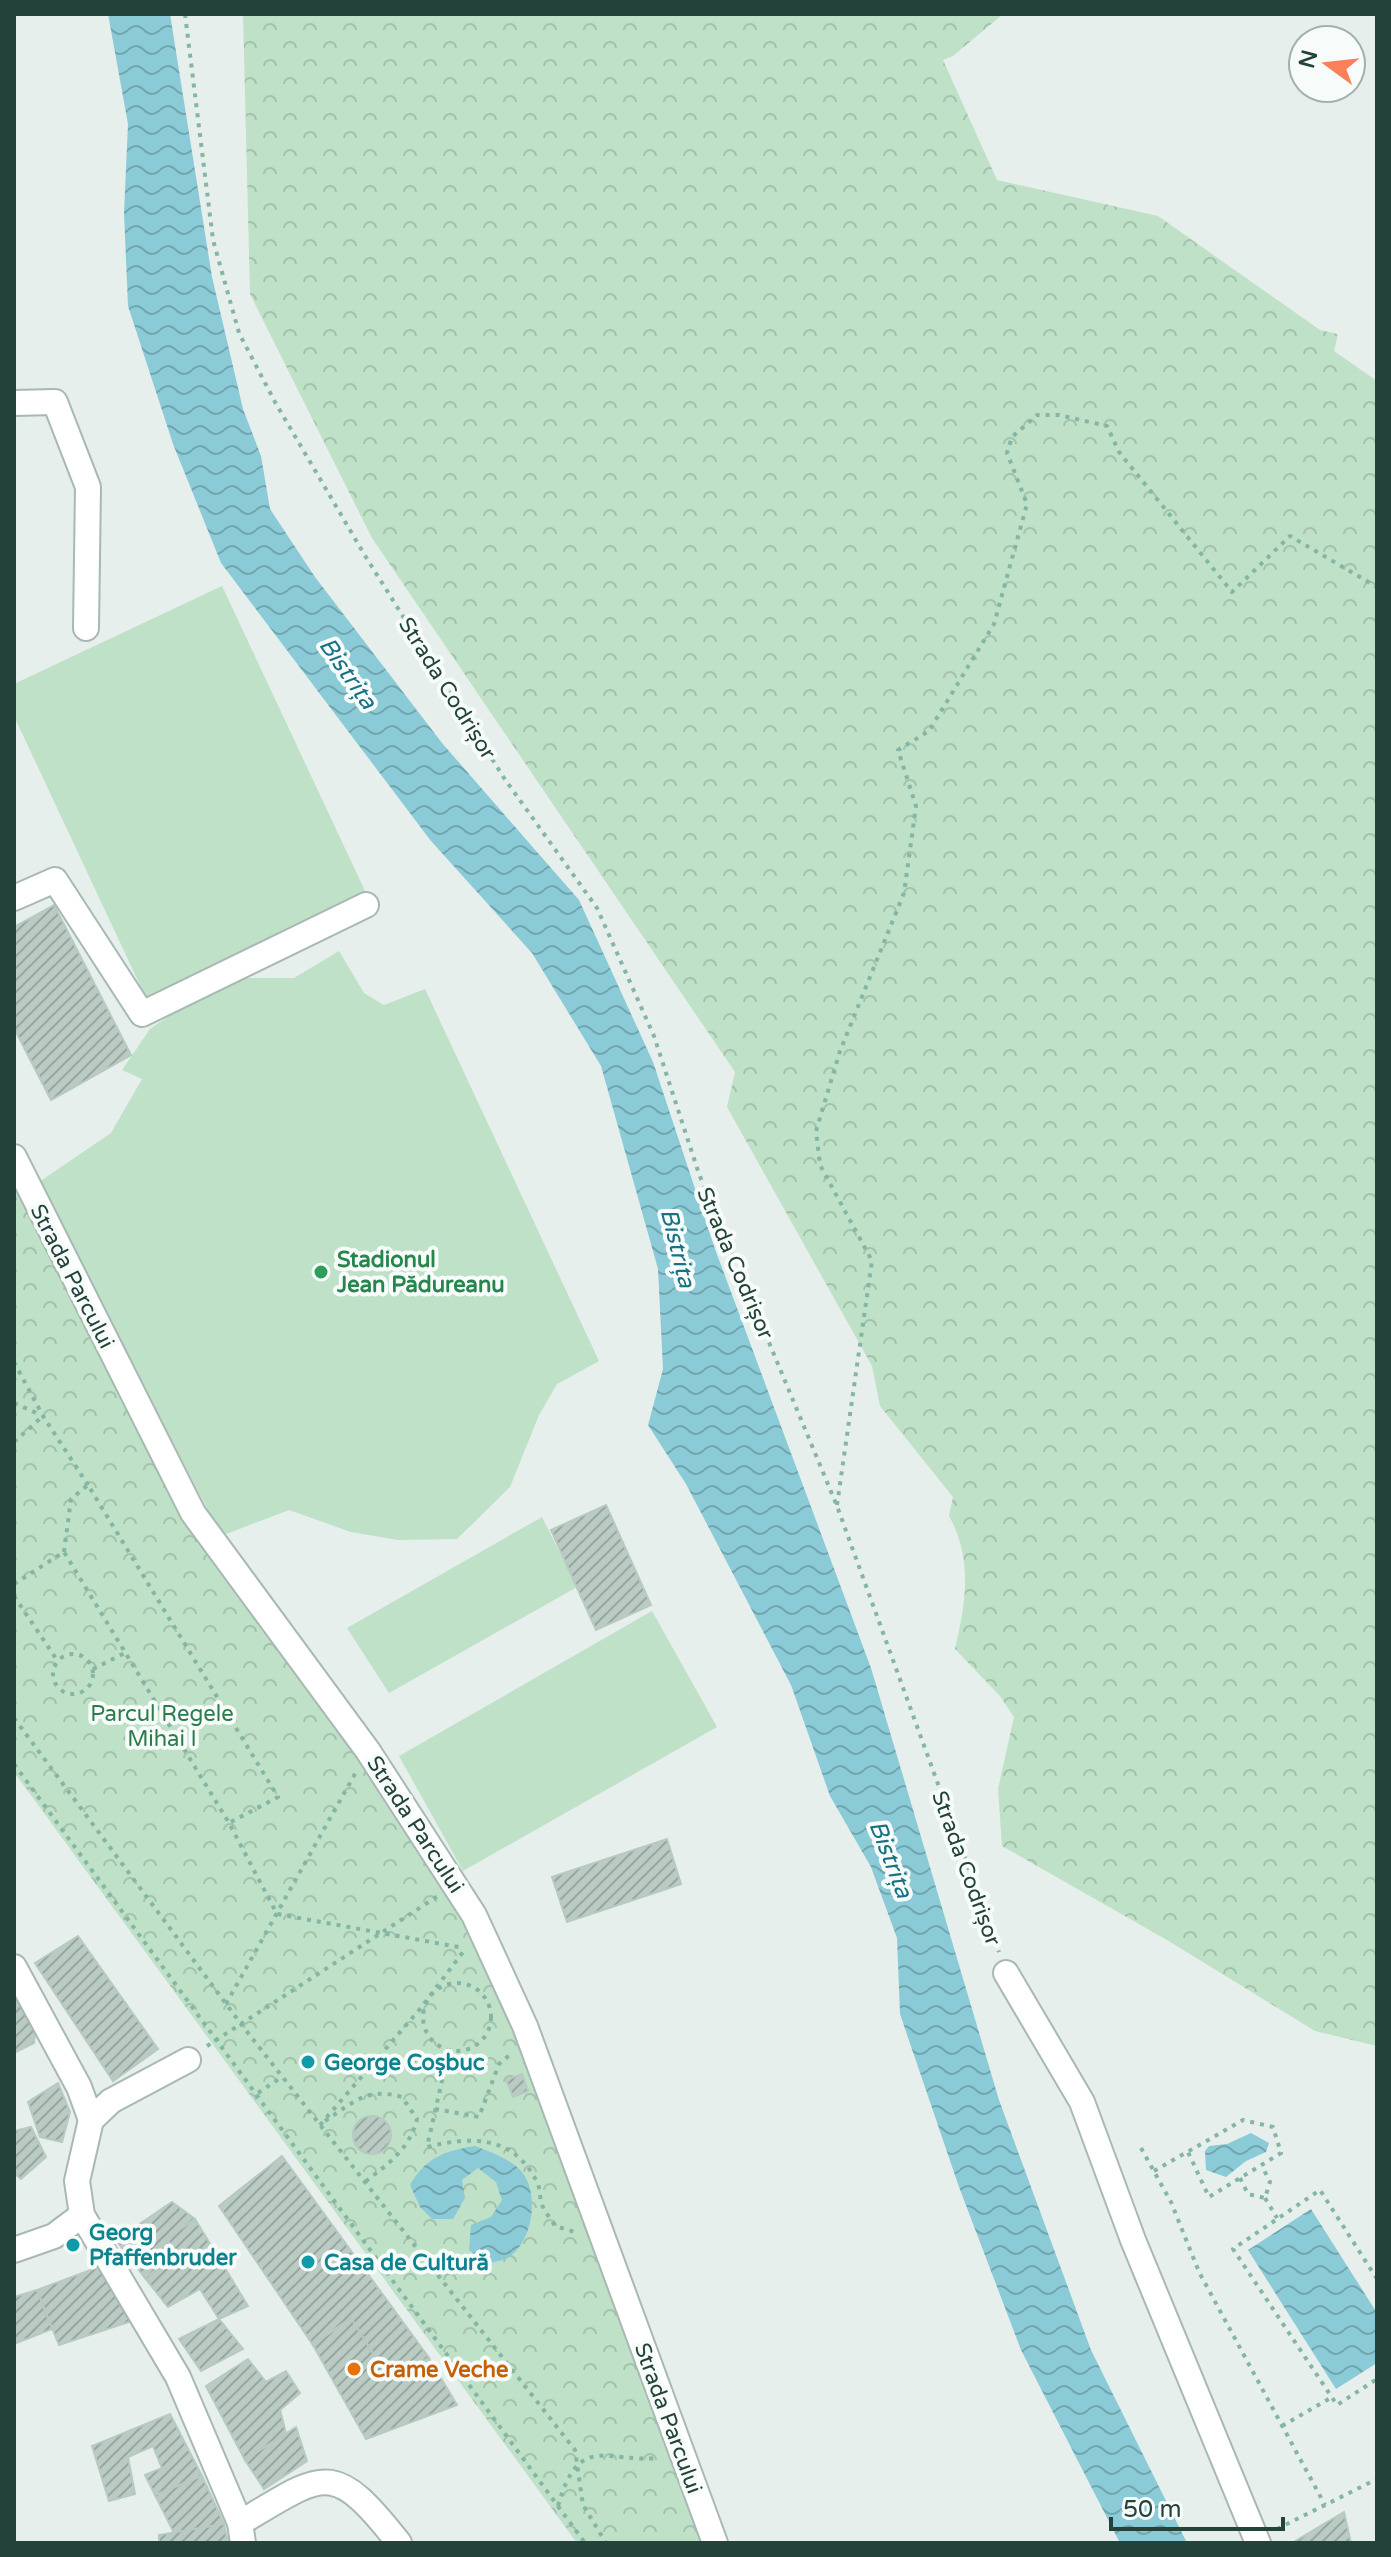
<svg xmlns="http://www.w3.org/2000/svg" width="1391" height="2557" font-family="'Varela Round',sans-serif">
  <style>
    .forest { fill: url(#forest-crowns) }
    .pitch { fill: #bee1c7 }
    .water { fill: url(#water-waves) }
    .building { fill: url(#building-hatch); stroke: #b7cac2; stroke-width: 2 }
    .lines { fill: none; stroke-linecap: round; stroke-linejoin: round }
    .minor-casing { stroke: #a8b8b2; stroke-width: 28 }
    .path { stroke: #84b5a5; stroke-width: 4; stroke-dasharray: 4 6; stroke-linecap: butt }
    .minor { stroke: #fff; stroke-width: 24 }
    .leisure-dot { fill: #2e9e5b; stroke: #f7fbf9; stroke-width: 3 }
    .culture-dot { fill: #0f9aa8; stroke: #f7fbf9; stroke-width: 3 }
    .food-dot { fill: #e8710a; stroke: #f7fbf9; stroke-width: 3 }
    .labels { text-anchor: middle; stroke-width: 8; stroke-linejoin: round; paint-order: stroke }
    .street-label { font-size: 22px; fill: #23433a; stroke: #f7fbf9 }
    .leisure-label { font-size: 22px; font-weight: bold; fill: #27864d; stroke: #f7fbf9; text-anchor: start }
    .park-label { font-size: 22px; fill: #2a7d4a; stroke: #f7fbf9 }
    .culture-label { font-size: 22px; font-weight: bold; fill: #0d838f; stroke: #f7fbf9; text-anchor: start }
    .food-label { font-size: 22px; font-weight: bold; fill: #c56008; stroke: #f7fbf9; text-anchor: start }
    .water-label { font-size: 24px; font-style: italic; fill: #187284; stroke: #f7fbf9 }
  </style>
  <defs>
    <pattern id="forest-crowns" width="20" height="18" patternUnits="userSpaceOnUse" patternTransform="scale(2)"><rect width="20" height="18" fill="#bee1c7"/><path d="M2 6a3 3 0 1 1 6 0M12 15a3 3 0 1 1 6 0" fill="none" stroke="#a3c2ac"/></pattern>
    <pattern id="water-waves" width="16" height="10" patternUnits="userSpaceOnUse" patternTransform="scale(2)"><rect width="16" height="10" fill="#8bcbd7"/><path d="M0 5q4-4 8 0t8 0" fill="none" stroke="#71a6af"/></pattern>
    <pattern id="building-hatch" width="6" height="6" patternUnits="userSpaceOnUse" patternTransform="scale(2)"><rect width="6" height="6" fill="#bacbc4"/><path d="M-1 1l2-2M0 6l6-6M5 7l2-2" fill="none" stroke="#97a6a0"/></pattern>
  </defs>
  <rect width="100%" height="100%" fill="#e6efeb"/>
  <g class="forest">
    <path d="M243,14H1003L953,56L943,60L997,180L1158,216L1320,330L1338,334L1334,351L1377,381V2046L1315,2031L1167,1940L1002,1846L998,1789L1014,1717L1000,1696L955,1649C966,1602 973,1559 949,1516L953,1497L880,1406L872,1366L727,1107L735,1072L372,538L250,294Z"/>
    <polygon points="14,1169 193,1513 474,1915 705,2543 577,2543 14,1772"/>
  </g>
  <g class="pitch">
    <polygon points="222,586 366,893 146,998 14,716 14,684"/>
    <polygon points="339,951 364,993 384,1005 425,989 599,1361 557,1384 539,1415 510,1487 457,1539 398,1540 351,1532 289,1510 221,1536 39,1182 111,1133 142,1079 122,1070 150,1029 192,1000 240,978 294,978"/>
    <polygon points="542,1517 577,1587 389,1693 347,1628"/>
    <polygon points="652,1611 717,1727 463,1871 399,1756"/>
  </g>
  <g class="water">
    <polygon points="108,14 170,14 212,277 243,409 261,456 270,509 315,577 442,743 579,900 653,1062 715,1249 871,1668 999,2100 1091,2350 1187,2543 1120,2543 1021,2350 959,2187 900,2014 897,1938 871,1867 830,1796 791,1685 686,1484 648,1425 663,1369 658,1269 601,1066 532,953 431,841 221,563 173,444 128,306 124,213 128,124"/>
    <polygon points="1251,2133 1269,2143 1266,2152 1246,2161 1226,2177 1206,2170 1205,2151 1209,2146 1227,2144"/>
    <path d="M475,2146C491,2152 514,2160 524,2175C539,2197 532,2242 509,2257C503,2261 492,2262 485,2264L469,2250L471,2225L491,2217L502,2200L496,2182L478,2168L462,2180L465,2198L453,2219H432L420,2207L410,2185C426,2157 445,2151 475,2146Z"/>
    <polygon points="1311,2209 1377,2313 1377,2363 1336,2389 1248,2250"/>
  </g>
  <g class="building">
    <polygon points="54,905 131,1055 51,1100 14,1028 14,927"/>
    <polygon points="606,1505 651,1605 596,1630 551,1530"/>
    <polygon points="667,1839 681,1884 567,1922 552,1877"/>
    <polygon points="78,1936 158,2049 113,2081 35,1963"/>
    <polygon points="14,1993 36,2022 34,2043 14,2053"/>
    <polygon points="522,2074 528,2091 513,2097 506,2080"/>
    <polygon points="58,2083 70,2112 62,2142 40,2137 28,2102"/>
    <circle cx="372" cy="2135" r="19"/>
    <polygon points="31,2127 46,2157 21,2179 14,2173 14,2131"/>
    <polygon points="282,2156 429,2358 389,2379 351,2318 313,2345 219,2206"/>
    <polygon points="172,2202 195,2219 167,2239 178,2254 145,2278 116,2240"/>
    <polygon points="195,2219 248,2306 219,2319 200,2289 168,2307 145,2278 178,2254 167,2239"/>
    <polygon points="104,2265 132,2321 59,2345 37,2290"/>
    <polygon points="37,2290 52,2329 14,2344 14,2297"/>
    <polygon points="351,2318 389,2379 429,2358 457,2405 366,2439 313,2345"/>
    <polygon points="219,2319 243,2349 201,2371 179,2339"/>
    <polygon points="248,2359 266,2382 286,2371 300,2393 280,2410 286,2433 245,2460 206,2386"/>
    <polygon points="170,2414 202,2476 155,2495 145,2475 162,2468 153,2446 128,2457 135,2494 109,2501 92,2446"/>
    <polygon points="296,2427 307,2461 264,2489 245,2460"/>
    <polygon points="202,2476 224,2524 174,2533 155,2495"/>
    <polygon points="1344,2512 1351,2543 1292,2543"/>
    <polygon points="224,2524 228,2543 159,2543 159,2535"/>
  </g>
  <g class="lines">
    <g class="minor-casing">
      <g id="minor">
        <polyline points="14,403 55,402 88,487 86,628"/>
        <polyline points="14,898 55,880 142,1014 366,905"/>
        <polyline points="14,1157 193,1513 368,1751 474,1915 525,2026 715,2543"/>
        <polyline points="14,1967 79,2087 91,2120"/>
        <polyline points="1006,1973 1082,2102 1133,2240 1258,2543"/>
        <polyline points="188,2060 111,2101 91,2120 77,2181 82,2215 178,2377 240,2523 243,2543"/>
        <polyline points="14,2250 54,2236 82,2215"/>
        <path d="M240,2523C325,2472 333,2459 399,2543"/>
      </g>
    </g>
    <g class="path">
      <polyline points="185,14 213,240 239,333 275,402 364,554 504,778 597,908 654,1036 699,1174 837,1506 999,1952"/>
      <polyline points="14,1362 43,1416 88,1485"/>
      <polyline points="14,1403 41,1415"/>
      <polyline points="14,1442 43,1416"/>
      <polyline points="837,1505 872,1261 820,1165 816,1131 840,1051 904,893 916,806 898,750 929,731 994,624 1027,504 1007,453 1012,437 1037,415 1059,415 1107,426 1119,452 1232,592 1290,536 1377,587"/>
      <polyline points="64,1552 71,1499 88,1485 278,1797 229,1823"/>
      <polyline points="14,1584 64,1552 229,1823 277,1914 464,1948"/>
      <polyline points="14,1596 57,1660"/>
      <circle cx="73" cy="1674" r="20"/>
      <polyline points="93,1669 125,1653"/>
      <polyline points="14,1718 241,2024 575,2450 583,2505 606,2543"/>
      <polyline points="14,1764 585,2543"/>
      <circle cx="457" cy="2017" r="34"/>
      <polyline points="226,2004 356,1772"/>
      <polyline points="207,2046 438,1896"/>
      <path d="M449,2050L427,2147C471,2136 512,2135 536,2180C541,2188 539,2197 542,2205C545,2212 551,2219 555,2226L578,2233"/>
      <polyline points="258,2093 282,2077"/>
      <polyline points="435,2109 479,2117 499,2064 512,2053"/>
      <path d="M325,2121C354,2102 367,2087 402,2097L417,2119C409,2150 389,2163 365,2182"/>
      <polyline points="320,2125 420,2009 466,1948"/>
      <polyline points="1141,2148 1171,2202 1199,2272 1325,2505"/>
      <polyline points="1154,2171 1243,2120 1273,2127 1281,2153 1209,2197 1188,2152"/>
      <polyline points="1240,2178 1248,2194 1265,2198 1270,2182 1262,2166"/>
      <polyline points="1265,2198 1277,2218"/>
      <polyline points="1377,2279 1320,2190 1233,2249 1337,2405 1377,2379"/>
      <polyline points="1282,2426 1332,2397"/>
      <path d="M558,2506C579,2432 606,2463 659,2458"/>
      <polyline points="1277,2529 1377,2479"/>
    </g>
    <use href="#minor" class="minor"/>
  </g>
  <circle class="leisure-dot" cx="321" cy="1272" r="8"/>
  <g class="culture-dot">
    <circle cx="308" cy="2062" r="8"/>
    <circle cx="73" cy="2245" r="8"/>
    <circle cx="308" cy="2262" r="8"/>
  </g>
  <circle class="food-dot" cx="354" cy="2369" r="8"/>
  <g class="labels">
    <g class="street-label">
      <text transform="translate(448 688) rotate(58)" y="8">Strada Codrișor</text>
      <text transform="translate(736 1263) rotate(67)" y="8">Strada Codrișor</text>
      <text transform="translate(73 1276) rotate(63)" y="8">Strada Parcului</text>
      <text transform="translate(416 1824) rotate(57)" y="8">Strada Parcului</text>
      <text transform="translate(967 1868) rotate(70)" y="8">Strada Codrișor</text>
      <text transform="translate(669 2418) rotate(70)" y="8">Strada Parcului</text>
    </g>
    <g class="leisure-label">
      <text x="337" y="1267">Stadionul<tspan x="337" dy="25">Jean Pădureanu</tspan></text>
    </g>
    <g class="park-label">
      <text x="162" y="1721">Parcul Regele<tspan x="162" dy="25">Mihai I</tspan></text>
    </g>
    <g class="culture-label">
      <text x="324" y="2070">George Coșbuc</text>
      <text x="89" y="2240">Georg<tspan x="89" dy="25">Pfaffenbruder</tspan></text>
      <text x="324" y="2270">Casa de Cultură</text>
    </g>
    <g class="food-label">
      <text x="370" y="2377">Crame Veche</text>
    </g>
    <g class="water-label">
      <text transform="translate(348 673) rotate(55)" y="8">Bistrița</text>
      <text transform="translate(678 1248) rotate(76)" y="8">Bistrița</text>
      <text transform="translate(891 1859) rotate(69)" y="8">Bistrița</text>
    </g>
  </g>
  <rect width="1391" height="2557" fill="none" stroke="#23433a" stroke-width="32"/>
  <g transform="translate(1327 64) rotate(285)"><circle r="38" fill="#f7fbf9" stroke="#a2b1ad" stroke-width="2"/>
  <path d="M0-6L14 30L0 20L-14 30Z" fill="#fa8059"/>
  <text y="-12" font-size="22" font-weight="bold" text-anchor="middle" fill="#23433a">N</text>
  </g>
  <path d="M1111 2517v12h172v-12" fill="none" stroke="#23433a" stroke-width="4"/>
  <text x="1123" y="2517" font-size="24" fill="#23433a" stroke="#f7fbf9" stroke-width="6" paint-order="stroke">50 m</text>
</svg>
